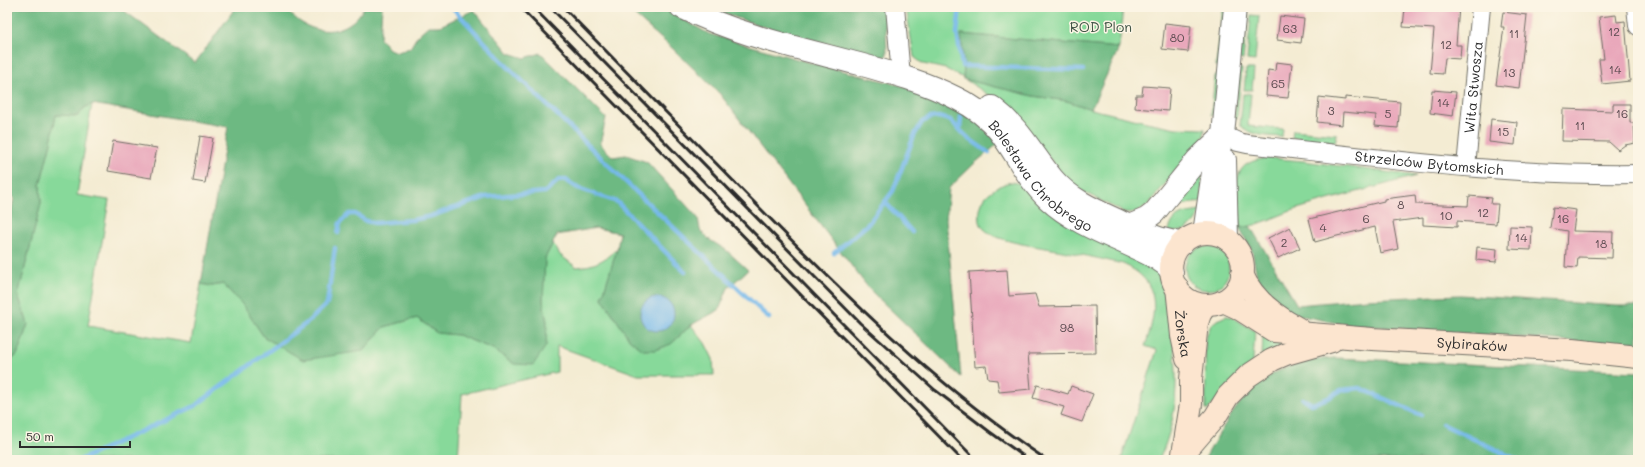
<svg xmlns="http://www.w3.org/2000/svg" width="1645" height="467" font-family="Mali,sans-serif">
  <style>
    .green { fill: #87d99a; stroke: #598262 }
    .forest { fill: #6db982; stroke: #4c7256 }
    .water { fill: #76b9eb; stroke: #50728b }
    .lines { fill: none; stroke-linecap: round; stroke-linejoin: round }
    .stream { stroke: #76b9eb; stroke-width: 4.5 }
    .building { fill: #e9a8bb }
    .minor-casing { stroke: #716f66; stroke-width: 20 }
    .tertiary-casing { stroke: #716f66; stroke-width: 24 }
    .secondary-casing { stroke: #716f66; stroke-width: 24 }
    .minor { stroke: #fff; stroke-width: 18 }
    .tertiary { stroke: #fff; stroke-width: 22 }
    .secondary { stroke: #fce5cf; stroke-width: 22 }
    .rail { stroke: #2b2b2b; stroke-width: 3 }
    .labels { text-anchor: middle; stroke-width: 3; stroke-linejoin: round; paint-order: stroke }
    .number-label { font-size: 12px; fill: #5a4a4f }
    .park-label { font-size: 14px; fill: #425647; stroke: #fcf5e5 }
    .street-label { font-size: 14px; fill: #2b2b2b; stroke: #fcf5e5 }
  </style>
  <rect width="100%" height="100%" fill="#fcf5e5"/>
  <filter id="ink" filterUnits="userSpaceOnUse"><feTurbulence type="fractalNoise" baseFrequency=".025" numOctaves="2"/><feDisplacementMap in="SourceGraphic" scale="8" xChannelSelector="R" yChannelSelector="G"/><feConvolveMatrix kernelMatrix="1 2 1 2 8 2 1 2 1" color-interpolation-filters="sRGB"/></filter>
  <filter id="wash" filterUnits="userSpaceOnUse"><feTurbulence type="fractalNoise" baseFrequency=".012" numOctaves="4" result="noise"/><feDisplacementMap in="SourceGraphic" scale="16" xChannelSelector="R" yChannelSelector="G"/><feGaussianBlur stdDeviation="0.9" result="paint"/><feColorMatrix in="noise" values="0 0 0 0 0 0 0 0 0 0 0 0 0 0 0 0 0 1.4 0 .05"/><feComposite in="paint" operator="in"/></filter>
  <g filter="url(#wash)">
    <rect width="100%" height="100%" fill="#f4ecd3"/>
    <g class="green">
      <polygon points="906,7 1123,7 1119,48 961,34 964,66 963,79 1033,96 1067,101 1091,109 1146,122 1176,128 1205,129 1204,136 1148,205 1136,213 1123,212 1072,186 1012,112 983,91 958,75 946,69 923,64 914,57"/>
      <polygon points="1223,7 1226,7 1219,66 1216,66"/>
      <polygon points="1245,11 1248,12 1243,60 1239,59"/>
      <polygon points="1251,15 1259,16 1255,61 1247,60"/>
      <polygon points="1239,68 1242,69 1237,119 1234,118"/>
      <polygon points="1246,69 1254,69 1252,90 1244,90"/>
      <polygon points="1215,75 1219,75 1214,115 1211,115"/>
      <path d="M1243,94H1251L1248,126L1283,129L1282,137C1268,136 1250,136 1240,125Z"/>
      <path d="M92,104L77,195L109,200L88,326L191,343L201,284L212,286L223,284L242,304L264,337L363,351L384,327L417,318L437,333L458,335L493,349L514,363L547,322L543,301L545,258L553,243L560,255L576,267C595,266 603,261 617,249L602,298L630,340L671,344L691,325L705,343L713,359L714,375H638L557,346V372L462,394L458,460H7V362L17,355L28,324L18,295L41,203L40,185L51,142L56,115L78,116L84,108Z"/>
      <polygon points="1293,130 1337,134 1335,142 1292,138"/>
      <path d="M1270,158L1303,161L1416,176C1376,187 1336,197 1297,209C1278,215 1261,225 1241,228L1239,211L1237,212C1236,180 1232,161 1270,158Z"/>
      <polygon points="1202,166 1202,201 1167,208"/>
      <path d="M1011,182L1023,184C1054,204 1084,224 1115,243C1130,253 1148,261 1160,274C1167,281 1169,304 1171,314C1177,367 1182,410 1159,460H1121L1157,350L1145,346C1157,312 1162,281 1123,264C1101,259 1079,254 1057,250C1037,246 999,243 984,229C978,223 979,213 981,206C984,193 999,185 1011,182Z"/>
      <path d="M1201,211C1194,227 1185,233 1168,232C1175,212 1182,214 1201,211Z"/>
      <circle cx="1207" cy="268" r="22"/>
      <polygon points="1226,316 1232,317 1255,331 1253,361 1208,410 1206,410 1205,340 1211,325 1217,320"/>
      <polygon points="1263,333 1287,342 1262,358"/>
    </g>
    <g class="forest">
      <path d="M15,7H119L195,63L236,7C246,7 271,5 279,7C287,9 295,19 302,23C324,37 352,31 364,7H382L380,38L389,49L398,52L410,48L418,35L428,26H440L474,10L509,53L525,58L541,53L606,118L600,144L613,157L626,155L647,162L698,218L700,230L710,240L726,250L748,270L728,288L719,310L691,325L671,344L655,350H643L630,340L602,298L617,249L620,233L596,228L557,235L545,258L543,301L547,322L546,346L533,365L514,364L493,349L458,335L437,333L417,318L384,327L363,351L303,360L264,337L242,304L223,284L212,286L201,284L228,127L92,104L84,108L78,116L56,115L51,142L40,185L41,203L18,295L28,324L17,355L7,362V232L14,198L7,194V25Z"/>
      <polygon points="625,7 661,7 709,34 804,61 903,86 963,107 999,143 975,163 949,188 946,219 961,377 870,290 720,94 672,48"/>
      <path d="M710,7H885L887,54L885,57H881C824,42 764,31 710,7Z"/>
      <polygon points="961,34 1119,48 1091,109 1067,101 1033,96 963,79 964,66"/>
      <polygon points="1238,211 1241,228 1250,226 1297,305 1367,299 1460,295 1617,306 1638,306 1638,346 1342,324 1298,315 1286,309 1261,284 1257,277 1252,251 1239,228 1237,220"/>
      <path d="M1335,358L1638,372V460H1204C1238,400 1259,362 1335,358Z"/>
    </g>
    <circle class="water" cx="657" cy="314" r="17"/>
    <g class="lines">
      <g class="stream">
        <polyline points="452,7 505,64 633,189 769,318"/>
        <polyline points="960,7 957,33 962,66 1083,70"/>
        <polyline points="960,128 961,116"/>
        <polyline points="885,202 912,232"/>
        <polyline points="338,233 340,223 349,214 355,214 366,221 375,223 412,220 431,216 486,197 545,192 559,180 564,179 578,188 617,202 685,272"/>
        <polyline points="834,253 868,224 893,191 914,136 922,122 930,118 939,117 950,120 968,138 989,153"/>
        <polyline points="1303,399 1312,404 1328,398 1341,390 1360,388 1421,415"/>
        <polyline points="1442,424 1518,460"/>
        <polyline points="80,460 195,406 308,322 327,304 335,248"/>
      </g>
    </g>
    <g id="blocks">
      <g class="building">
        <polygon points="1405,7 1437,10 1438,7 1459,7 1456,45 1461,45 1460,59 1445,58 1443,74 1430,73 1434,29 1403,27"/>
        <polygon points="1503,12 1527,15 1519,88 1496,85 1504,27 1501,27"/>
        <polygon points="1616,15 1617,22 1625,21 1630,81 1602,84 1599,59 1604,59 1599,17"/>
        <polygon points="1280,16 1304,19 1301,43 1277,40"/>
        <polygon points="1165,23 1191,26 1188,52 1162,49"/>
        <polygon points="1276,62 1292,64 1288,98 1266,96 1268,70 1275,71"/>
        <polygon points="1143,86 1170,88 1168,111 1135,108 1136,95 1142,95"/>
        <polygon points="1432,90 1456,92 1453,116 1430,113"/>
        <polygon points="1319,97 1345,100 1345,97 1400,102 1398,128 1375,126 1376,115 1343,112 1342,125 1317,122"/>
        <polygon points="1613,104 1630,104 1630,123 1634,123 1635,143 1625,145 1618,150 1609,142 1562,141 1563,109 1613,111"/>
        <polygon points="1491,119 1517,122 1515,145 1489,142"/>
        <polygon points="200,136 213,138 205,183 193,181"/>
        <polygon points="113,141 157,148 151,178 108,171"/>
        <polygon points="1415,195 1416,204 1468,206 1469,196 1492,198 1491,204 1498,204 1496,224 1457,221 1457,227 1423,225 1423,218 1393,222 1398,249 1380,253 1375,227 1337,236 1315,242 1309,219 1384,201 1384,199"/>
        <polygon points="1553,207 1576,210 1573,231 1613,232 1612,258 1578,257 1577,268 1565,267 1567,231 1550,228"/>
        <polygon points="1510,226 1532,227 1531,250 1509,249"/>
        <polygon points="1290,227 1300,248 1278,258 1268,238"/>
        <polygon points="1477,247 1497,249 1496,262 1476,260"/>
        <polygon points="1007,270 1009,296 1035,294 1039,307 1095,306 1096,353 1028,354 1031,389 999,392 997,380 988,379 986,366 975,367 969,272"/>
        <polygon points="1037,385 1068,394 1071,386 1093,394 1082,422 1061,415 1064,407 1033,398"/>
      </g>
    </g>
  </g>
  <g filter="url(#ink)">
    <use href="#blocks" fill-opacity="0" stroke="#716f66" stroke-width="1"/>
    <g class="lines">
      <g class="minor-casing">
        <g id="minor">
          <polyline points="895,7 901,76"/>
          <polyline points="1636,7 1638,26"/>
          <path id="s1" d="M1223,135L1238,142L1247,144C1377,158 1507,176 1638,174"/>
          <path id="s2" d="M1466,167L1481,7"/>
        </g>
      </g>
      <g class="tertiary-casing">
        <g id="tertiary">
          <path id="s3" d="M681,7C737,35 799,48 859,64C892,73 925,82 956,98C972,106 988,117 999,131C1016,153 1027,179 1048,199C1078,227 1121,239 1156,258L1166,265L1172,272"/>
          <path d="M992,107C1021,129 1031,152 1053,179C1071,200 1095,210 1119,221C1131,227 1143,233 1156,237C1164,240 1173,241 1182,244"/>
          <polyline points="1225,160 1227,239"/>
          <polyline points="1129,226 1146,219 1154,213 1197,160 1223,135"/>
          <polyline points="1204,233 1213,172 1223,135 1235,7"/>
        </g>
      </g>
      <g class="secondary-casing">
        <g id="secondary">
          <circle cx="1207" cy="269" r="36"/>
          <path d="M1242,274C1252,299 1277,317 1299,329"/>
          <path id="s4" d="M1177,287L1182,336L1187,359"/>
          <path id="s5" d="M1223,301L1238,308L1274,331L1372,339L1572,350L1638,357"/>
          <polyline points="1184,453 1215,417 1228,396 1248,376 1272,360 1286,354 1332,341"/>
          <polyline points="1183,454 1191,404 1191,379 1197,323 1200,314 1206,305"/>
        </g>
      </g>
      <use href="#minor" class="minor"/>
      <use href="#tertiary" class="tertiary"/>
      <use href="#secondary" class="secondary"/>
      <g class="rail">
        <polyline points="520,7 962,460"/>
        <polyline points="533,7 976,460"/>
        <polyline points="550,7 860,323 935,390 990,432 1029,460"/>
        <path d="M563,7C626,71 689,136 752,200C844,294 937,387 1047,460"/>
      </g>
    </g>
  </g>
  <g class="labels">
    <g class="number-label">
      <text x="1290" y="33">63</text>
      <text x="1614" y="36">12</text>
      <text x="1514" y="38">11</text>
      <text x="1177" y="42">80</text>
      <text x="1446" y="49">12</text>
      <text x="1615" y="74">14</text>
      <text x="1509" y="77">13</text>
      <text x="1278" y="88">65</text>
      <text x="1443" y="107">14</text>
      <text x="1331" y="115">3</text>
      <text x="1388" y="118">5</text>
      <text x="1622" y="118">16</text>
      <text x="1580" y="130">11</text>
      <text x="1503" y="136">15</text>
      <text x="1401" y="209">8</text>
      <text x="1483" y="217">12</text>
      <text x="1446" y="220">10</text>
      <text x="1366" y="223">6</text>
      <text x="1563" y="223">16</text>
      <text x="1323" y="232">4</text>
      <text x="1521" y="242">14</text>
      <text x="1284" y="247">2</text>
      <text x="1601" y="248">18</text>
      <text x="1067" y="332">98</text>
    </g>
    <g class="park-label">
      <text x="1101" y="32">ROD Plon</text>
    </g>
    <g class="street-label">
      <text dy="5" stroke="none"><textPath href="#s2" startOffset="80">Wita Stwosza</textPath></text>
      <text dy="5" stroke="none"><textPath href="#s1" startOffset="209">Strzelców Bytomskich</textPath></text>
      <text dy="5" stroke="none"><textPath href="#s3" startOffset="407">Bolesława Chrobrego</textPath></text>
      <text dy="5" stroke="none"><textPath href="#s4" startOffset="47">Żorska</textPath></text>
      <text dy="5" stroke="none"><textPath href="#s5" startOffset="258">Sybiraków</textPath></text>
    </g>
  </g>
  <rect width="1645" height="467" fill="none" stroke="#fcf5e5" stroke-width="24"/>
  <path d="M20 441v6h110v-6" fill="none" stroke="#2b2b2b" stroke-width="2"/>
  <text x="26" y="441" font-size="12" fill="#2b2b2b" stroke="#fcf5e5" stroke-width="3" paint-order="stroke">50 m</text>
</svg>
